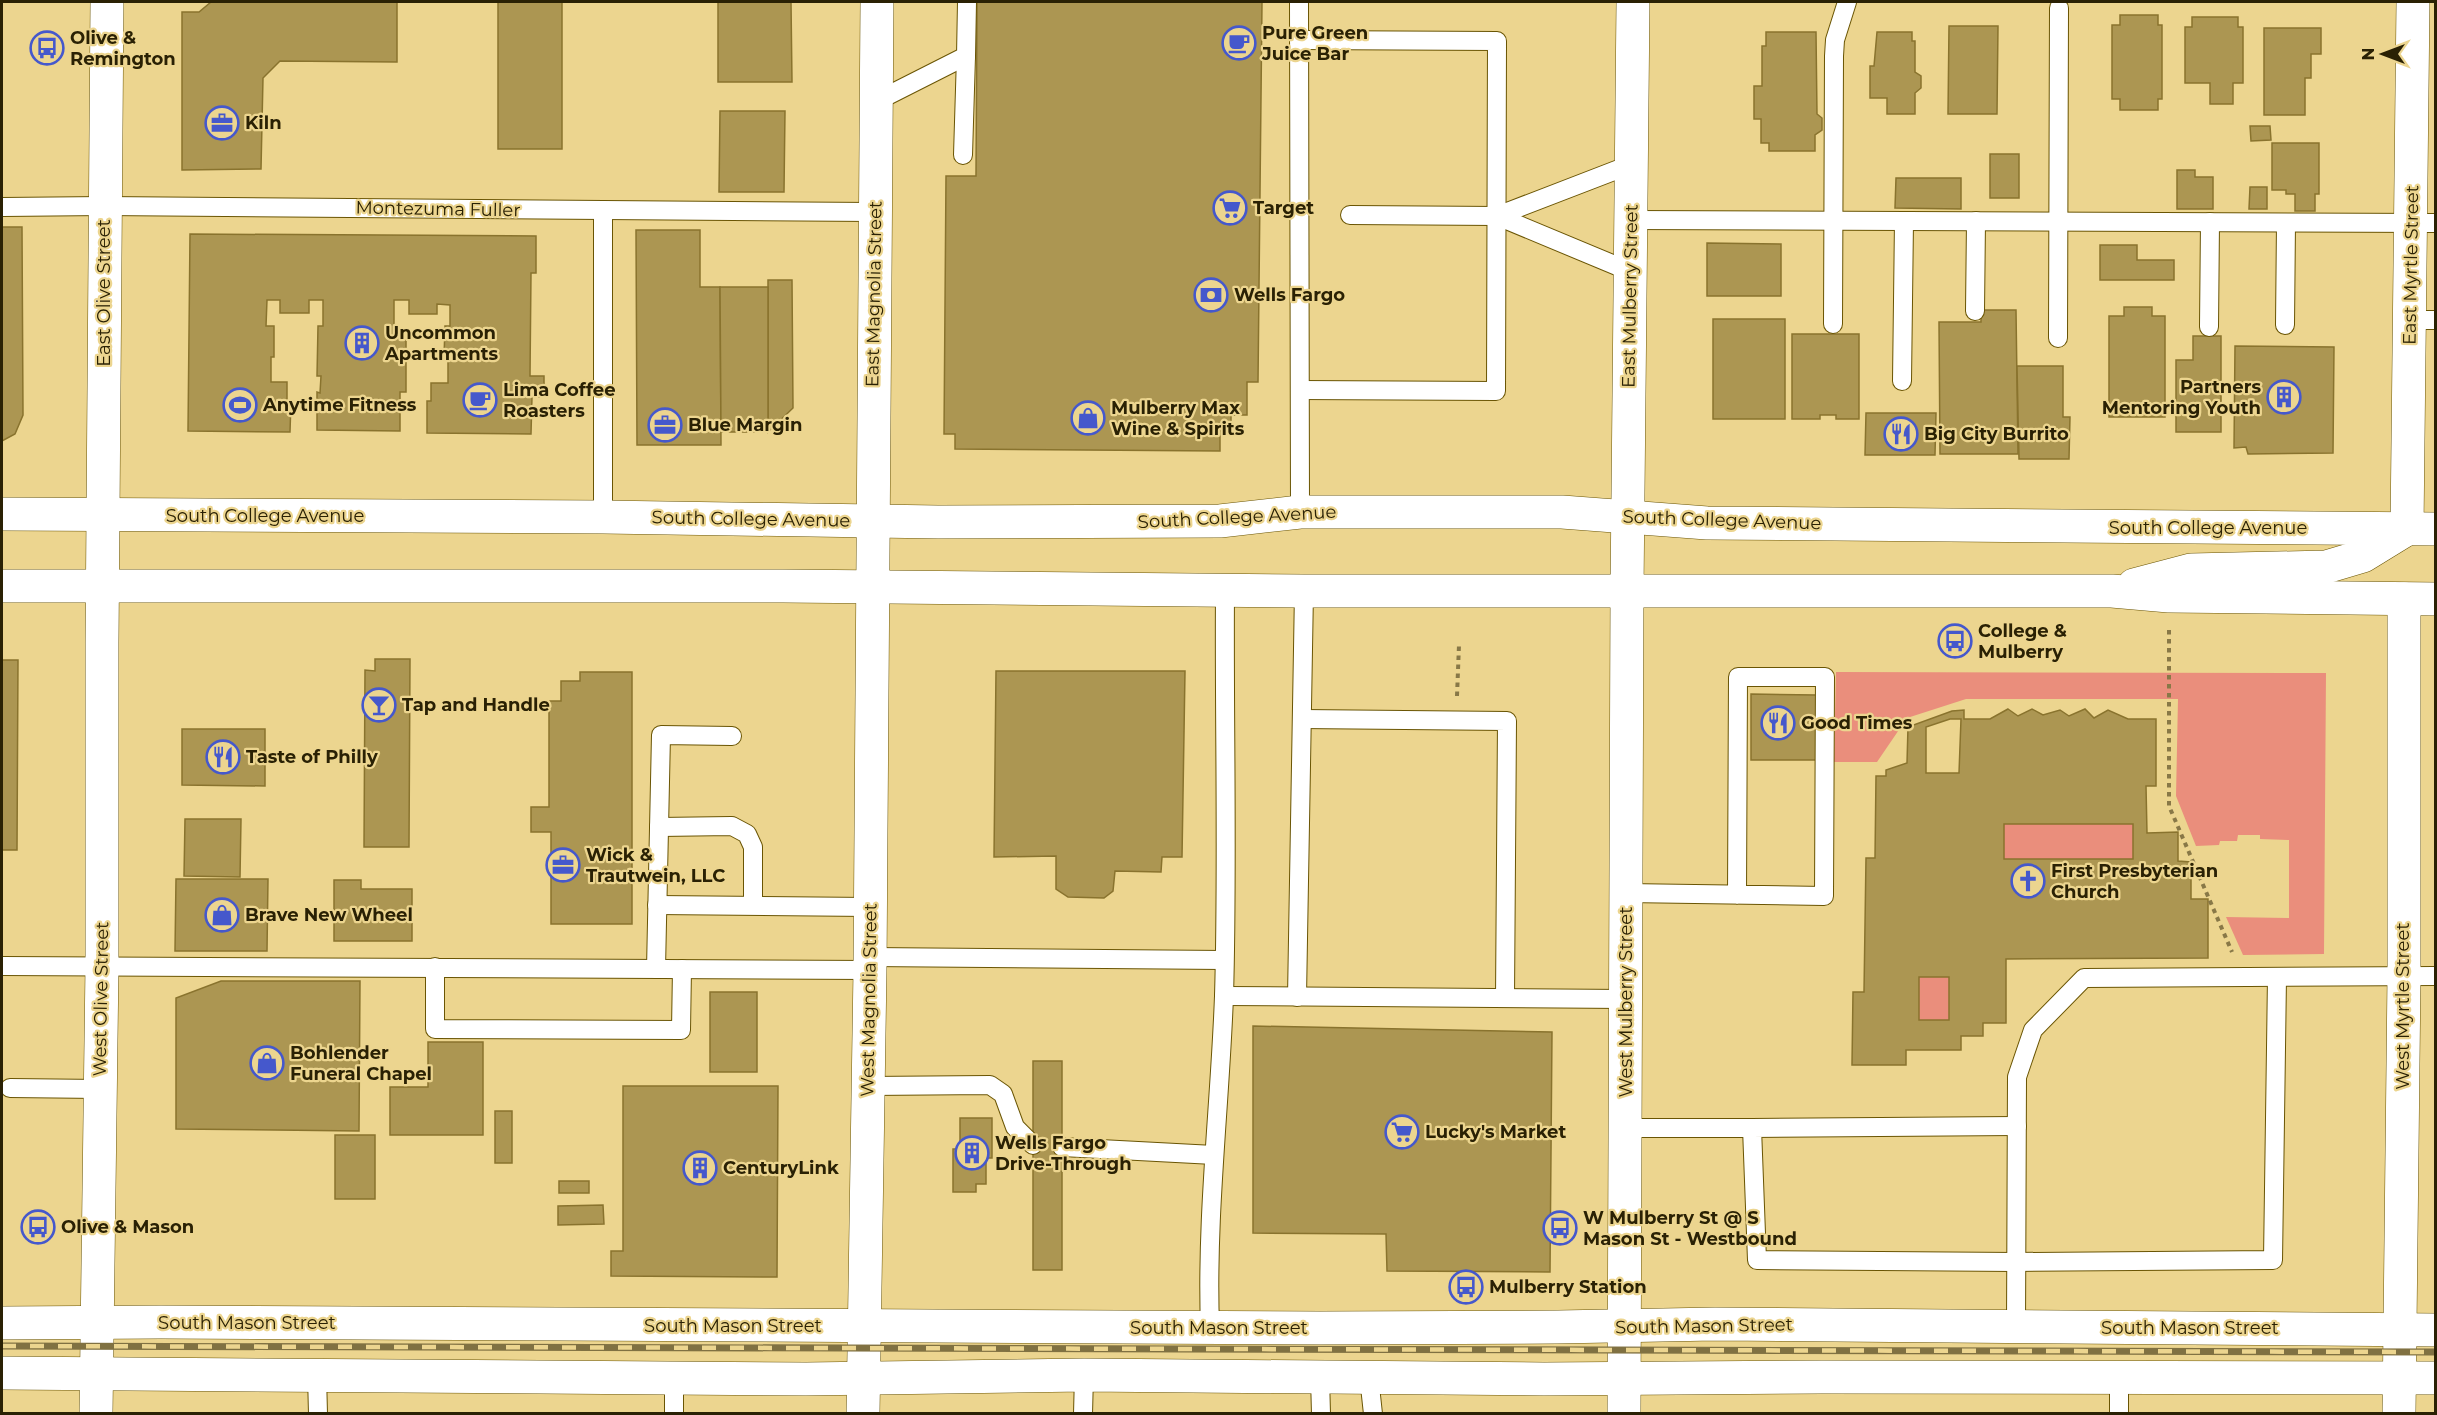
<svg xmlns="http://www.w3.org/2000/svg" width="2437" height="1415" font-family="Montserrat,sans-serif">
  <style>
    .green { fill: #ea8e7c }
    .building { fill: #ac9652; stroke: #89732e; stroke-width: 1.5; fill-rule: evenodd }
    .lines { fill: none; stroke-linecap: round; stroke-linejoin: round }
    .lane-casing { stroke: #6a5504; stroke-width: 20 }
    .street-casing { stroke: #6a5504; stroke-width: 34 }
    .secondary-casing { stroke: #6a5504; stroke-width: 34 }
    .primary-casing { stroke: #6a5504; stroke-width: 34 }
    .highway-casing { stroke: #6a5504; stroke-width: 34 }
    .path { stroke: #887847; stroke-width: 4; stroke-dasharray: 4.5 4.5; stroke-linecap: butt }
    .lane { stroke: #fff; stroke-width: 18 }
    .street { stroke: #fff; stroke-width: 33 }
    .secondary { stroke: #fff; stroke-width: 33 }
    .primary { stroke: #fff; stroke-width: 33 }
    .highway { stroke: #fff; stroke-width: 33 }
    .rail-casing { stroke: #807142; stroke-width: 7 }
    .rail { stroke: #ecd58f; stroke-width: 4.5; stroke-dasharray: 14; stroke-linecap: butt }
    .labels { text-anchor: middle; stroke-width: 4.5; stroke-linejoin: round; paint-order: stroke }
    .poi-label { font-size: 18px; font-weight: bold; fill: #2a2104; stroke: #ecd58f; text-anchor: start }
    .street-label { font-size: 18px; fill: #2a2104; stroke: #ecd58f }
  </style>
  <rect width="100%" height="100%" fill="#ecd58f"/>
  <g class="green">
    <polygon points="1836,672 2326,673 2324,954 2243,955 2226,917 2289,918 2289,840 2260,839 2260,835 2238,835 2237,841 2220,841 2219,845 2196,846 2176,796 2178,699 1966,699 1907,718 1877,762 1834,762"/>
    <rect x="2004" y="824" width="129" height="35"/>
    <rect x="1919" y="977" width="30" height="43"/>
  </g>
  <g class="building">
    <polygon points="211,2 397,2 397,62 280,61 263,78 261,169 182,170 182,12 199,12"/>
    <rect x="498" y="2" width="64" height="147"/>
    <polygon points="718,2 791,2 792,82 718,82"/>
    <polygon points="977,2 1262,2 1258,382 1247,382 1247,415 1231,415 1231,431 1220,431 1220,451 955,449 955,434 944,434 946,176 976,176"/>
    <polygon points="2120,15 2158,15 2158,25 2162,25 2162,99 2158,99 2158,110 2120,110 2120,99 2112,99 2112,25 2120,25"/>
    <polygon points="2192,17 2238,17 2238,27 2243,27 2243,83 2233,83 2233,104 2210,104 2210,83 2185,83 2185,27 2192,27"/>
    <polygon points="1949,26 1998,26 1997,114 1948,114"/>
    <polygon points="2264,28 2321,28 2321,54 2311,54 2311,78 2305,78 2305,115 2264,115"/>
    <polygon points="1766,32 1816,32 1817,114 1822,118 1822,130 1815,135 1815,151 1769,151 1769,143 1761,143 1761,119 1754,119 1754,86 1762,86 1762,46 1766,46"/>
    <polygon points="1877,32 1912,32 1912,41 1915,41 1915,72 1921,76 1921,88 1915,93 1915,114 1887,114 1887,98 1870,98 1870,66 1874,66"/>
    <polygon points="720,111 785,111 784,192 719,192"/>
    <polygon points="2250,126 2270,126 2271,140 2251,141"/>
    <polygon points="2272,143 2319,143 2319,194 2315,194 2315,211 2295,211 2295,194 2286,194 2286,190 2272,190"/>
    <rect x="1990" y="154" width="29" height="44"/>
    <polygon points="2177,170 2195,170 2195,177 2213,177 2213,209 2177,209"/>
    <polygon points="1896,178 1961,178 1961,209 1895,208"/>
    <polygon points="2250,187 2267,187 2267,209 2249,209"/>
    <polygon points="2,227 22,227 23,415 15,434 2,441"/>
    <polygon points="636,230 700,230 700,287 720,287 721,445 637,445"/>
    <polygon points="190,234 536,236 536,273 531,273 530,376 544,376 544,397 532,397 531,434 427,433 427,401 431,401 431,383 448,383 448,358 444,358 445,326 450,326 450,305 437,304 437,314 409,314 409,300 394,300 394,328 406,328 406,392 400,392 400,431 317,430 317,392 320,393 321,376 317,376 318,326 323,326 323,300 309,300 309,313 280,313 280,300 267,300 266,326 274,326 274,357 271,357 271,382 287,382 287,401 291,401 290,432 188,431"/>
    <polygon points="1707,243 1781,244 1781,296 1707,296"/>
    <polygon points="2100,245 2137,245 2137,260 2174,260 2174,280 2100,280"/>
    <polygon points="768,280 792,280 793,408 768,432"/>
    <polygon points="720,287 768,287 768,432 721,432"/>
    <polygon points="2124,307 2152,307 2152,316 2165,316 2165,417 2109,417 2109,316 2124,316"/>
    <polygon points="1981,310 2016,310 2018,454 1940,454 1939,322 1981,322"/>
    <rect x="1713" y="319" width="72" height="100"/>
    <polygon points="1792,334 1859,334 1859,419 1836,419 1836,415 1820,415 1820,419 1792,419"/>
    <polygon points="2193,336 2221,336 2221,432 2176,432 2176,360 2193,360"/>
    <polygon points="2235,346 2334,347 2333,453 2248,454 2246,447 2234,448"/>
    <polygon points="2017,366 2063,366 2063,417 2070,417 2069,459 2019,459"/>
    <polygon points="1866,413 1936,413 1935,455 1865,455"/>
    <polygon points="375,659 410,659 409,847 364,847 365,670 375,671"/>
    <polygon points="2,660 18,660 17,850 2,850"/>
    <polygon points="996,671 1185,671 1182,857 1162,857 1161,872 1115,871 1113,891 1104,898 1068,897 1056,889 1056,856 994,857"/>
    <polygon points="580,672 632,672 632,924 551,924 551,832 531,832 531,807 549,807 549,701 561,701 561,681 580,681"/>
    <polygon points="1751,694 1816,695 1816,760 1751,760"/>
    <path d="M2008,709L2018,716L2032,709L2043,715L2060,710L2069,716L2085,709L2094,718L2108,710L2128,719H2156V786H2146L2147,833L2178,832V861L2191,862V899H2208V958L2006,959V1023H1983V1036H1961V1050H1906V1065H1852L1853,992H1864L1866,858H1875L1876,776H1886V770L1907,763L1908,727L1952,711L1964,710V719H1990ZM1950,719H1961L1959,773H1926V727ZM2004,824H2133V859H2004ZM1919,977H1949V1020H1919Z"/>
    <polygon points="182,729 265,729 265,786 182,785"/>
    <polygon points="185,819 241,819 240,877 184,876"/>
    <polygon points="176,879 268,879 267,951 175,951"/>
    <polygon points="334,880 361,880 361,889 412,889 412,941 334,941"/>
    <polygon points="221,981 360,981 359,1131 176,1129 176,998"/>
    <rect x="710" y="992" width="47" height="80"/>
    <polygon points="1253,1026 1552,1032 1550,1272 1387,1271 1386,1234 1253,1233"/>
    <polygon points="428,1042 483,1042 483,1135 390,1135 390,1087 428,1087"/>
    <rect x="1033" y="1061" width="29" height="209"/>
    <polygon points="623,1086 778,1086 777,1277 611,1276 611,1251 623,1251"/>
    <rect x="495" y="1111" width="17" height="52"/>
    <polygon points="960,1118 992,1118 992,1158 986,1158 986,1184 976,1184 976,1192 953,1192 953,1149 960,1149"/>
    <rect x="335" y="1135" width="40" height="64"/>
    <rect x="559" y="1181" width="30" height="12"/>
    <polygon points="603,1205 604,1224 558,1225 558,1206"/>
  </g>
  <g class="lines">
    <g class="lane-casing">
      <g id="lane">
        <polyline points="1299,2 1300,512"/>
        <polyline points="1299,40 1497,41 1496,391 1300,390"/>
        <polyline points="877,101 966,56 967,2"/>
        <polyline points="963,155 966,56"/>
        <polyline points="2,207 104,206 874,212"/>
        <polyline points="603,210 603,517"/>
        <polyline points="1350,215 1497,216 1632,164"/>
        <polyline points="1497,216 1629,271"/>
        <polyline points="1630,220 2436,223"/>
        <polyline points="1975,311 1976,221"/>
        <polyline points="2410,320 2436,320"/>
        <polyline points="1833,324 1834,56 1835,40 1847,2"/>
        <polyline points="2285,325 2286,223"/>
        <polyline points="2209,327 2210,222"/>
        <polyline points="2058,338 2059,8"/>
        <polyline points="1902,381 1904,221"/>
        <polyline points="1302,719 1507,721 1505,998"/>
        <polyline points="659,827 732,826 747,834 753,847 753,905"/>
        <polyline points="1626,893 1824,896 1825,677 1738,677 1737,895"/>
        <polyline points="657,905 870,907"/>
        <polyline points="870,957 1224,960"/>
        <polyline points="2,966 870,970"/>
        <polyline points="435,967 435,1029 681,1030 682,969"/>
        <polyline points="656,969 661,735 732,736"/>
        <polyline points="1224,996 1625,999"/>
        <polyline points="1297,997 1304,591"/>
        <polyline points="868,1086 990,1085 1003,1094 1015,1127 1033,1145"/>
        <polyline points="10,1088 100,1089"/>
        <polyline points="2017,1126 1752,1128 1757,1260 2016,1262 2273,1260 2277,977"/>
        <polyline points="1625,1128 1752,1128"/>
        <polyline points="1062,1147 1214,1155"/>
        <path d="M1210,1327C1206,1217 1220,1106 1224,996C1228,861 1224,725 1225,591"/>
        <polyline points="2016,1327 2017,1077 2033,1030 2084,978 2436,976"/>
        <polyline points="317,1375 318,1414"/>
        <polyline points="1320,1377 1321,1414"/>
        <polyline points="1369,1377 1373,1414"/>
        <polyline points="674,1414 674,1377"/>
        <polyline points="1083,1414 1084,1375"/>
        <polyline points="2119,1414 2119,1377"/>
      </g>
    </g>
    <g class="street-casing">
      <g id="street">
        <polyline points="2407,529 2413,2"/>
        <polyline points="96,1414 102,966 102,643 107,2"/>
        <polyline points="863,1414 870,970 877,2"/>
        <polyline points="2399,1414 2404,976 2404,599"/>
      </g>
    </g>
    <g class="secondary-casing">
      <g id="secondary">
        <polyline points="2,1323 161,1322 1320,1328 1558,1327 1715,1324 2436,1330"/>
        <polyline points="2,1373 806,1379 1084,1375 1544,1379 1822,1377 2436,1378"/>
      </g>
    </g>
    <g class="primary-casing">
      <polyline id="primary" points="1624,1414 1627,591"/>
    </g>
    <g class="highway-casing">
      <g id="highway">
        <polyline points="2,514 603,517 938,522 1220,521 1300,512 1562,512 1707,523 2436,529"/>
        <polyline points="2134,585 2191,570 2326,567 2363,556 2407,529"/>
        <polyline points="2,586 783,586 1304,591 2112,591 2169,596 2436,599"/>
        <polyline points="1627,591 1633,2"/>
      </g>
    </g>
    <g class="path">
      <polyline points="2169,630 2169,806 2232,952"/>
      <polyline points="1457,696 1459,645"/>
    </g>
    <use href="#lane" class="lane"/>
    <use href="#street" class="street"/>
    <use href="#secondary" class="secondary"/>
    <use href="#primary" class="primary"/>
    <use href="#highway" class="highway"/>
    <g class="rail-casing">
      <polyline id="rail" points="2,1346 2436,1352"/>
    </g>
    <use href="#rail" class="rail"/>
  </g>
  <defs>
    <g id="cafe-ring" transform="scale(1.725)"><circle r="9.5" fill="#ecd58f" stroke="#4558cc" stroke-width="1.5"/><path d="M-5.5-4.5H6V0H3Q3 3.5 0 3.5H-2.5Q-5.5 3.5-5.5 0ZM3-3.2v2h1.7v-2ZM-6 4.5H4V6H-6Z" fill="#4558cc"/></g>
    <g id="bus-ring" transform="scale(1.725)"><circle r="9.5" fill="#ecd58f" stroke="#4558cc" stroke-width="1.5"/><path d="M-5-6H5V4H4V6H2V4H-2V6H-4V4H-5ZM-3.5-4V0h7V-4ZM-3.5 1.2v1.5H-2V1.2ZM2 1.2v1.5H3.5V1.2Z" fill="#4558cc"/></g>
    <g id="office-ring" transform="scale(1.725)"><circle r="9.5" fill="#ecd58f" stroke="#4558cc" stroke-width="1.5"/><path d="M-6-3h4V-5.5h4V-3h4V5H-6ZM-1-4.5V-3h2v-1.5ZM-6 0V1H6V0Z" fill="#4558cc"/></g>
    <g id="supermarket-ring" transform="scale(1.725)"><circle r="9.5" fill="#ecd58f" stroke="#4558cc" stroke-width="1.5"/><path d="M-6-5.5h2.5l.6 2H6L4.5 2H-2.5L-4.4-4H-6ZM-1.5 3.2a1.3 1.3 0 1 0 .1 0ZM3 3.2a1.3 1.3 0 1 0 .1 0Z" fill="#4558cc"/></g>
    <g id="bank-ring" transform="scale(1.725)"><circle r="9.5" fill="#ecd58f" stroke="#4558cc" stroke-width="1.5"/><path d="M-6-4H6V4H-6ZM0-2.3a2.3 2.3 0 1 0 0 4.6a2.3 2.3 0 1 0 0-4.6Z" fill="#4558cc"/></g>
    <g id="building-ring" transform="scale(1.725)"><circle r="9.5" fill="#ecd58f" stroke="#4558cc" stroke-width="1.5"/><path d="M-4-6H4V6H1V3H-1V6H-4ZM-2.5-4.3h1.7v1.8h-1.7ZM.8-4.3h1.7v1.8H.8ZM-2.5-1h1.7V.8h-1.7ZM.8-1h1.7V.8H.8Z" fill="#4558cc"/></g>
    <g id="stadium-ring" transform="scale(1.725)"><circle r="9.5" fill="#ecd58f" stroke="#4558cc" stroke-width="1.5"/><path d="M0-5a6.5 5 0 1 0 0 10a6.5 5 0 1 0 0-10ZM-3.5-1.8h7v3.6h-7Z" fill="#4558cc"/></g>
    <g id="shop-ring" transform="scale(1.725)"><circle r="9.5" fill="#ecd58f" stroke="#4558cc" stroke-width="1.5"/><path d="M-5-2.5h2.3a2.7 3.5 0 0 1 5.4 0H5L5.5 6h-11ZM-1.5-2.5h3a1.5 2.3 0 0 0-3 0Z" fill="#4558cc"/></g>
    <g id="restaurant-ring" transform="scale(1.725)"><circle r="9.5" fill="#ecd58f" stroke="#4558cc" stroke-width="1.5"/><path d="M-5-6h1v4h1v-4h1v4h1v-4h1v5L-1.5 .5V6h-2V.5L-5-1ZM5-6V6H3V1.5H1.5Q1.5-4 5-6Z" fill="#4558cc"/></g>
    <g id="bar-ring" transform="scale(1.725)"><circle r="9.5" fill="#ecd58f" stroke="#4558cc" stroke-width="1.5"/><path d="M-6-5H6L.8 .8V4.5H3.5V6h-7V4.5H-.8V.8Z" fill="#4558cc"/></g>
    <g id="church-ring" transform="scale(1.725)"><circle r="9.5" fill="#ecd58f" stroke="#4558cc" stroke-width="1.5"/><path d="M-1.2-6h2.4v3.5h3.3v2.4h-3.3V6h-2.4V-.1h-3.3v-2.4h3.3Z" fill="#4558cc"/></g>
  </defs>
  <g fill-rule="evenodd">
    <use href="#cafe-ring" x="1239" y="43"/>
    <use href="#bus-ring" x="47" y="48"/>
    <use href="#office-ring" x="222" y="123"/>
    <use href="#supermarket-ring" x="1230" y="208"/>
    <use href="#bank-ring" x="1211" y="295"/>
    <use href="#building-ring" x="362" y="343"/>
    <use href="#building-ring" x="2284" y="397"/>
    <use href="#cafe-ring" x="480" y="400"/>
    <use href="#stadium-ring" x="240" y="405"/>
    <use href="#shop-ring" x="1088" y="418"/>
    <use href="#office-ring" x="665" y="425"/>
    <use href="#restaurant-ring" x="1901" y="434"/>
    <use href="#bus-ring" x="1955" y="641"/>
    <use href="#bar-ring" x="379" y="705"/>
    <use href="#restaurant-ring" x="1778" y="723"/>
    <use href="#restaurant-ring" x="223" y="757"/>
    <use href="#office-ring" x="563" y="865"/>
    <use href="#church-ring" x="2028" y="881"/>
    <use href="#shop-ring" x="222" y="915"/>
    <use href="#shop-ring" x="267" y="1063"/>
    <use href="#supermarket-ring" x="1402" y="1132"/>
    <use href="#building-ring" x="972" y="1153"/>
    <use href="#building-ring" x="700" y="1168"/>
    <use href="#bus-ring" x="38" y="1227"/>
    <use href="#bus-ring" x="1560" y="1228"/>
    <use href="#bus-ring" x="1466" y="1287"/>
  </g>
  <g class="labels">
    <g class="poi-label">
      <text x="1262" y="39">Pure Green<tspan x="1262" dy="21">Juice Bar</tspan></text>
      <text x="70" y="44">Olive &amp;<tspan x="70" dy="21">Remington</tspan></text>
      <text x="245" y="129">Kiln</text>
      <text x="1253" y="214">Target</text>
      <text x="1234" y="301">Wells Fargo</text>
      <text x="385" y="339">Uncommon<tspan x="385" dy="21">Apartments</tspan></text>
      <text x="2261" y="393" text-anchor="end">Partners<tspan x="2261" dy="21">Mentoring Youth</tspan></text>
      <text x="503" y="396">Lima Coffee<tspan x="503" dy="21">Roasters</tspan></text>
      <text x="263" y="411">Anytime Fitness</text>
      <text x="1111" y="414">Mulberry Max<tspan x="1111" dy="21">Wine &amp; Spirits</tspan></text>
      <text x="688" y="431">Blue Margin</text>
      <text x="1924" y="440">Big City Burrito</text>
      <text x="1978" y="637">College &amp;<tspan x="1978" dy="21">Mulberry</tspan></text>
      <text x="402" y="711">Tap and Handle</text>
      <text x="1801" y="729">Good Times</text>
      <text x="246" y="763">Taste of Philly</text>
      <text x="586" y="861">Wick &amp;<tspan x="586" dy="21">Trautwein, LLC</tspan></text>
      <text x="2051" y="877">First Presbyterian<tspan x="2051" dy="21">Church</tspan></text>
      <text x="245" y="921">Brave New Wheel</text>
      <text x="290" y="1059">Bohlender<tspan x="290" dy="21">Funeral Chapel</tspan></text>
      <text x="1425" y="1138">Lucky's Market</text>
      <text x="995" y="1149">Wells Fargo<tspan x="995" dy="21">Drive-Through</tspan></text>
      <text x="723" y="1174">CenturyLink</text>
      <text x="1583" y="1224">W Mulberry St @ S<tspan x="1583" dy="21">Mason St - Westbound</tspan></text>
      <text x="61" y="1233">Olive &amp; Mason</text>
      <text x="1489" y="1293">Mulberry Station</text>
    </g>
    <g class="street-label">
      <text transform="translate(438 209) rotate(1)" y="6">Montezuma Fuller</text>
      <text transform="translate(2411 265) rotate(-89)" y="6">East Myrtle Street</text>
      <text transform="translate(104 293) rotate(-90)" y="6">East Olive Street</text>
      <text transform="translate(874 294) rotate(-89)" y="6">East Magnolia Street</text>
      <text transform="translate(1630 296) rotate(-89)" y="6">East Mulberry Street</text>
      <text x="265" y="522">South College Avenue</text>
      <text transform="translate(1237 517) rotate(-3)" y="6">South College Avenue</text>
      <text transform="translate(751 519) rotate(1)" y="6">South College Avenue</text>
      <text transform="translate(1722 520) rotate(2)" y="6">South College Avenue</text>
      <text x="2208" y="534">South College Avenue</text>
      <text transform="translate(101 999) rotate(-89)" y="6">West Olive Street</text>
      <text transform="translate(869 1000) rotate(-89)" y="6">West Magnolia Street</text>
      <text transform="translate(1626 1002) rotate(-90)" y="6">West Mulberry Street</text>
      <text transform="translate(2403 1006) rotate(-90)" y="6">West Myrtle Street</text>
      <text x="247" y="1329">South Mason Street</text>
      <text x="733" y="1332">South Mason Street</text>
      <text transform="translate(1704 1326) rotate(-1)" y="6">South Mason Street</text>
      <text x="1219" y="1334">South Mason Street</text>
      <text x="2190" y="1334">South Mason Street</text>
    </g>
  </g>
  <rect width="2437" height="1415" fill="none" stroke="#2a2104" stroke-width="6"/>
  <g transform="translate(2383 54) rotate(270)" stroke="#ecd58f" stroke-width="4.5" paint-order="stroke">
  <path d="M0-4.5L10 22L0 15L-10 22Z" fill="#2a2104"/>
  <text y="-9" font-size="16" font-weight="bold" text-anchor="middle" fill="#2a2104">N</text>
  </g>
</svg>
